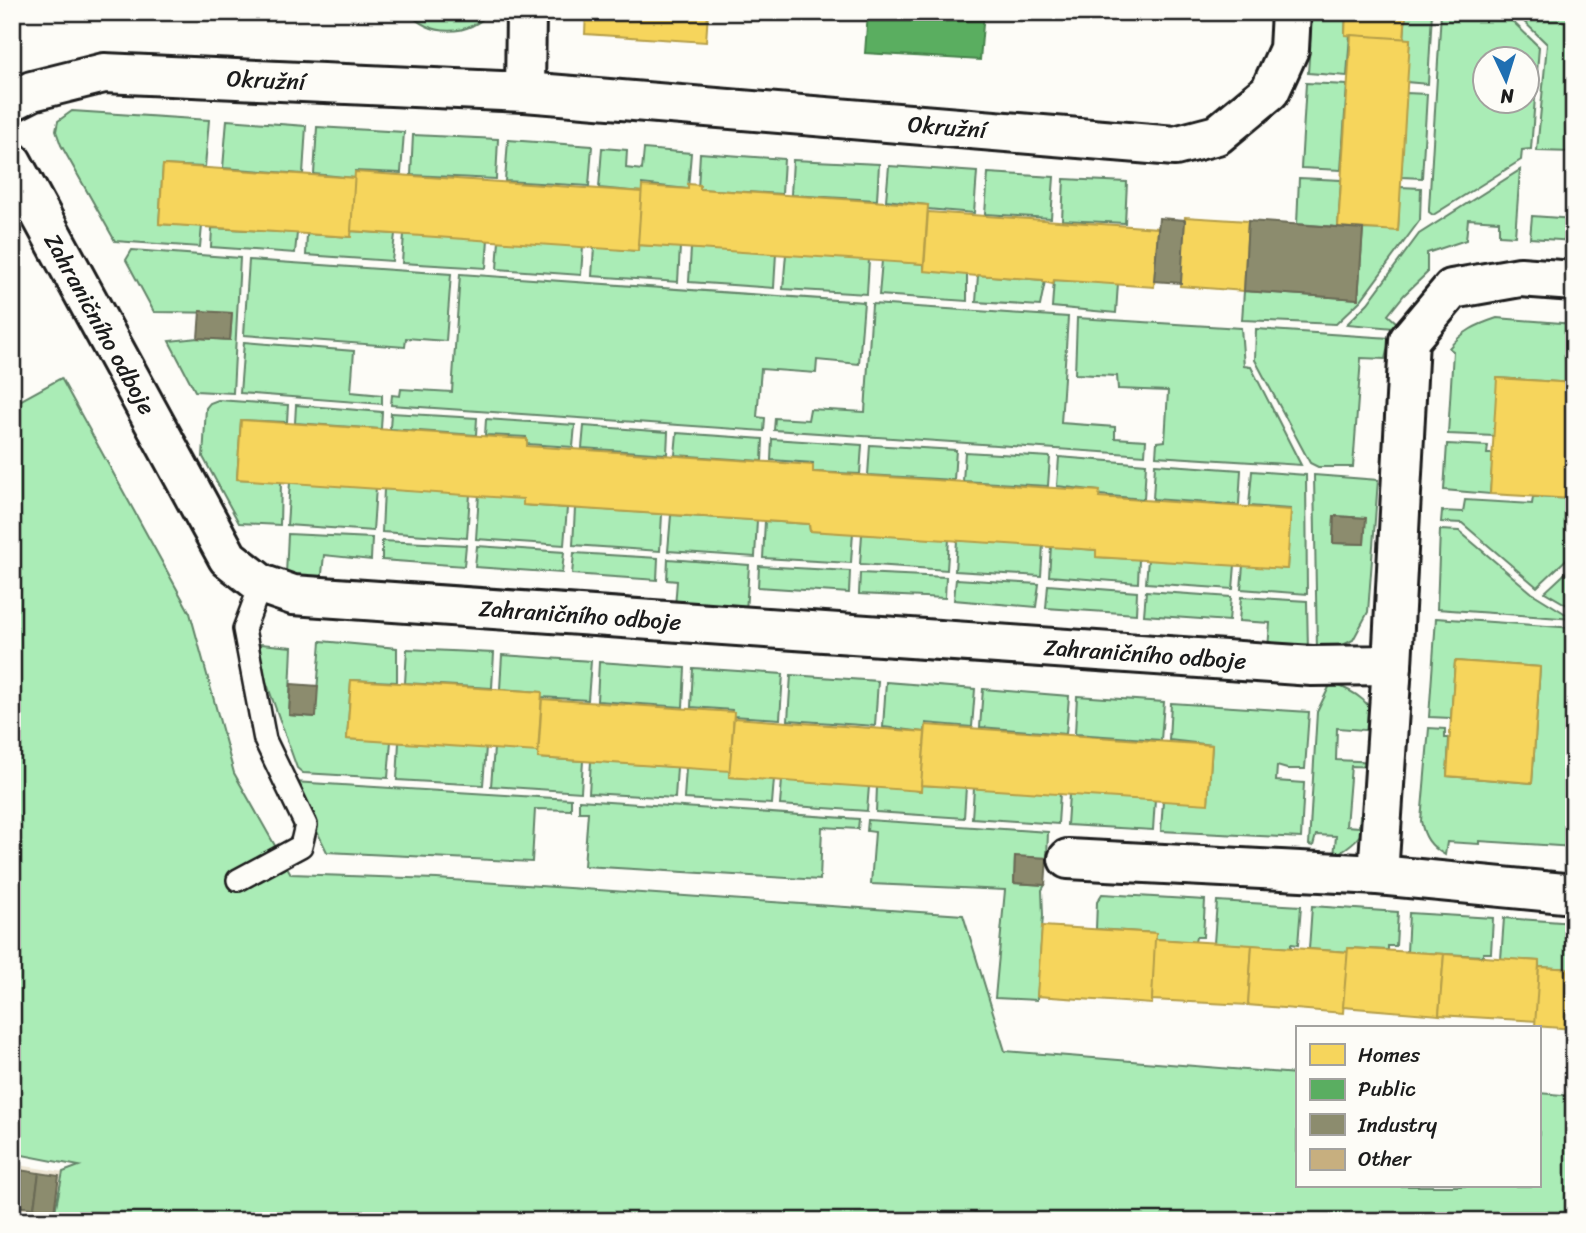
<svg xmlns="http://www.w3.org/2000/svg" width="1586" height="1233" font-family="Sriracha,sans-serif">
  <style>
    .built { fill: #ede5d3 }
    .green { fill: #aaecb6; stroke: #638469; stroke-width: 2; fill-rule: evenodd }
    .homes { fill: #f6d55c; stroke: #b59e49; stroke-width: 2 }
    .public { fill: #5aae61; stroke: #47824c; stroke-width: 2 }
    .industry { fill: #8c8c6e; stroke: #6a6a55; stroke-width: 2 }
    .building { fill: #c7af7f; stroke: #1c1c1c; stroke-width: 2 }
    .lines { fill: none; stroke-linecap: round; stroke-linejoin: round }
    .service-casing { stroke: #1c1c1c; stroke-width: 26 }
    .minor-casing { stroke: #1c1c1c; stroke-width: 44 }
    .service { stroke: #fdfcf7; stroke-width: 21 }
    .minor { stroke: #fdfcf7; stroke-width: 38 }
    .labels { text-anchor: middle; stroke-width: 7; stroke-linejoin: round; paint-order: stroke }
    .street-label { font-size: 23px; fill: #1c1c1c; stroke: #fdfcf7 }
  </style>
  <rect width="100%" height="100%" fill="#fdfcf7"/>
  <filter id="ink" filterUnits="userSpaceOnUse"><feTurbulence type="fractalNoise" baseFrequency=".0143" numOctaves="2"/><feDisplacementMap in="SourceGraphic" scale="14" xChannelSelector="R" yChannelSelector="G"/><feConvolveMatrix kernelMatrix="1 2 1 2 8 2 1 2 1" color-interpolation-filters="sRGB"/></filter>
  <g filter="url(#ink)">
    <polygon class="built" points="12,1164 63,1172 53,1221 12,1221"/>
    <g class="green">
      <path d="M408,12H490C468,37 430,37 408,12Z"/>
      <polygon points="1312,12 1346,12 1345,34 1350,34 1347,76 1308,73"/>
      <polygon points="1406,12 1432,12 1428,84 1406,82 1410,39 1404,39"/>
      <path d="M1441,12H1503L1539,47L1531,149L1522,150L1521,160L1433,215L1429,212V208ZM1484,60H1526V102H1484Z"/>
      <polygon points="1514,12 1574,12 1574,152 1537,151 1547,44"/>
      <polygon points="1306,83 1347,85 1341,170 1301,168"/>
      <polygon points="1406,93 1427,94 1422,178 1401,177"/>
      <polygon points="72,111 209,120 205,167 163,165 159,224 202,226 200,247 115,241 61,145 56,131 58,121"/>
      <polygon points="227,120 306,126 303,174 223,168"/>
      <polygon points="317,127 404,132 401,173 355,171 355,178 314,174"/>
      <polygon points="413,135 498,139 496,179 411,175"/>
      <polygon points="508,140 592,146 589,186 505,181"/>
      <polygon points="602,148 627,150 626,168 642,170 644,149 691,153 688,189 642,184 642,192 599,188"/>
      <polygon points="700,153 784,159 782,194 698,189"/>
      <polygon points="793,160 879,164 877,200 791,195"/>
      <polygon points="889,166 977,172 974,213 927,209 928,205 886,200"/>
      <polygon points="1520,170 1515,236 1499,235 1499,221 1468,219 1466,240 1427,253 1427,273 1404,295 1388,315 1397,323 1394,328 1347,324 1368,303 1419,234"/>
      <polygon points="988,173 1054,177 1051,218 985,214"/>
      <polygon points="1299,178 1341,180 1338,227 1297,224"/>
      <polygon points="1064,179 1127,182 1125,223 1062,220"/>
      <polygon points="1400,187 1421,188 1420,220 1361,300 1336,324 1242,320 1244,291 1358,299 1363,229 1398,230"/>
      <polygon points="1532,216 1574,219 1574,241 1530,238"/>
      <polygon points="212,228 297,233 295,253 211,247"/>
      <polygon points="351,231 395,234 392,261 306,255 307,234 350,237"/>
      <polygon points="404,234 488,239 486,268 402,263"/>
      <polygon points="499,240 583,246 581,275 497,269"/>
      <polygon points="638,245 680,247 678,282 592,276 594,247 637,251"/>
      <polygon points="691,248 776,253 774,288 689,282"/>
      <polygon points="132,250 240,258 233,393 195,391 169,341 198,338 230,340 232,313 154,312 126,260"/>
      <polygon points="786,254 869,259 867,294 783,289"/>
      <polygon points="249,260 451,274 446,341 406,338 405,347 244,335"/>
      <polygon points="882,260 924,264 924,270 967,274 967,301 879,295"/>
      <polygon points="460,274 864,302 859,364 817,360 816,373 761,369 757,417 765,418 764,431 391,405 392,395 400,396 401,389 452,392"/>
      <polygon points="978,275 1043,280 1045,281 1040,306 976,302"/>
      <polygon points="1054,280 1118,283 1116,313 1052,307"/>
      <polygon points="872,304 1068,317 1061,423 1115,427 1115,438 1146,440 1145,455 774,430 775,418 808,420 810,409 865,412"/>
      <polygon points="1077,318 1241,328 1244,366 1251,367 1301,465 1156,456 1157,442 1165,441 1168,391 1118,389 1117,376 1075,374"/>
      <path d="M1497,318L1574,324V383L1498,378L1494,436L1448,434L1453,351L1449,348C1463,331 1476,325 1497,318Z"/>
      <polygon points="1256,329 1390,338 1385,359 1361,358 1353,467 1318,467 1310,463 1255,360"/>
      <polygon points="244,342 354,351 351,392 382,395 382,404 240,393"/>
      <polygon points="61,378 190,613 234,773 291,874 437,879 963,915 1005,1051 1297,1074 1297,1186 1539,1186 1539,1093 1574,1096 1574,1221 53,1221 63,1172 79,1166 12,1153 12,405"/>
      <polygon points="218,400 288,405 287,422 241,420 237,479 281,481 280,525 239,523 203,457 206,408 210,403"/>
      <polygon points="296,405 382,412 381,429 295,423"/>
      <polygon points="391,413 477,418 476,435 390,429"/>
      <polygon points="486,419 575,425 573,447 526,444 526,437 485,435"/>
      <polygon points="584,426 668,432 667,454 582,448"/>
      <polygon points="677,433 763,439 762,461 675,455"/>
      <polygon points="772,439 862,445 860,474 813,472 813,463 771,460"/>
      <polygon points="1447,444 1488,446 1487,454 1493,454 1490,494 1444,490"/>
      <polygon points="870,445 956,450 954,480 868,475"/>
      <polygon points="965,452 1050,457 1048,486 963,481"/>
      <polygon points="1059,457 1146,464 1144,499 1099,495 1099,491 1057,486"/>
      <polygon points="1155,464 1241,470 1239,505 1153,499"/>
      <polygon points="1252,471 1306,475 1307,594 1241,589 1243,565 1287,569 1290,509 1249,506"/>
      <path d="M1314,475L1378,480L1368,612L1353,640L1331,651L1317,652ZM1334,516L1365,518L1364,544L1333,543Z"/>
      <polygon points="290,482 376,487 373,531 287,525"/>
      <polygon points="384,489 470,494 467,538 382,532"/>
      <polygon points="479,494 523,497 524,505 567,508 564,545 476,539"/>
      <polygon points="1533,497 1574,499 1574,552 1537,587 1462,523 1441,522 1442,511 1463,512 1465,500 1532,504"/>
      <polygon points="575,508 662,514 660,551 573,545"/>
      <polygon points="671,515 757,520 755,557 668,551"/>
      <polygon points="765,521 809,524 810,531 853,532 851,563 763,558"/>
      <polygon points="1440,530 1459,531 1532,593 1574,619 1437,609"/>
      <polygon points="288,534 372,538 371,560 324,555 321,583 286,574"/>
      <polygon points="862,534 949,539 947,570 860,564"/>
      <polygon points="957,540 1043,545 1041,576 955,571"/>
      <polygon points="382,541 466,545 464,566 382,560"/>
      <polygon points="477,546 564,552 562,573 475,567"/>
      <polygon points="1051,546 1096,550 1096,557 1139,559 1138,583 1049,576"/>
      <polygon points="574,553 658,558 657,580 572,574"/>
      <polygon points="668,559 749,565 746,612 675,607 677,581 667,580"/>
      <polygon points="1148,559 1235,565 1233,589 1146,583"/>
      <polygon points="1574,565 1574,609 1545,592"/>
      <polygon points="759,566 850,571 849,593 758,587"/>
      <polygon points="860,573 946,577 945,598 859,594"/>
      <polygon points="956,579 1039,584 1036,607 954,600"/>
      <polygon points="1048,585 1137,592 1136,614 1046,608"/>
      <polygon points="1146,591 1231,597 1229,621 1144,615"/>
      <polygon points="1241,597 1307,601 1308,652 1268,649 1270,623 1239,621"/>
      <path d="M1436,618L1574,628V847L1479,841V844L1447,842L1445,855C1430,846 1424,837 1421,821L1429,728L1445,729V738H1449L1447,776L1532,783L1540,667L1455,661L1451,718L1429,717Z"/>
      <polygon points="321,641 397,648 397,682 351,680 347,739 391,741 388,778 303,773 297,768 257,656 261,644 292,647 289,715 315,717"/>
      <polygon points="407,649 494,653 492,688 405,683"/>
      <polygon points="502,655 591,661 588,700 541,697 541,692 500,689"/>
      <polygon points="599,662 685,668 683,707 597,701"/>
      <polygon points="693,668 783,674 780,719 732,716 732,710 691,707"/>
      <polygon points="791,675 878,681 875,726 788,720"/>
      <polygon points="886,682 975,689 972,727 926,723 925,732 883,727"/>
      <path d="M1331,683C1357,692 1374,703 1379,731L1337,728L1336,760L1377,762L1376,767L1351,766L1346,826L1359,827L1360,816L1371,817C1362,837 1352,845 1334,856L1336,836L1316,835L1313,846L1309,845L1317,712Z"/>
      <polygon points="983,689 1069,696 1066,734 980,727"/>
      <polygon points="1077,696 1164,702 1161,740 1075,734"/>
      <polygon points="1171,703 1309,712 1305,769 1287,769 1277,766 1276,781 1304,783 1301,838 1161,831 1163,800 1208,803 1212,745 1169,740"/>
      <polygon points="399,742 486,747 483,785 397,780"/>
      <polygon points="494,748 538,751 539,758 583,761 581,792 491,786"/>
      <polygon points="591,761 677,767 675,798 589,793"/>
      <polygon points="686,767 729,769 730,777 774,779 772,804 684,799"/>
      <polygon points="782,780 869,786 867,811 780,805"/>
      <polygon points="293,782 571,799 571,810 535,809 532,862 327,852"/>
      <polygon points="921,785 966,787 964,818 876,812 877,786 921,791"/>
      <polygon points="974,788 1060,793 1058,824 972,818"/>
      <polygon points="1069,794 1155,799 1153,830 1067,825"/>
      <polygon points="579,800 859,819 858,829 822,827 820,880 584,866 588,812 579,812"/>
      <polygon points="868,820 1048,832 1047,858 1015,857 1014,883 1045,885 1042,890 1043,915 1037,1000 995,998 1005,890 871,884 875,832 867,831"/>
      <polygon points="1102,894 1205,900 1203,937 1196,937 1195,942 1155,939 1155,933 1096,929 1097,902"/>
      <polygon points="1217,901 1301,906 1298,945 1291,944 1291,948 1214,943"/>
      <polygon points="1312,906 1398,912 1396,946 1388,946 1388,950 1349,948 1348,952 1309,949"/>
      <polygon points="1409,913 1493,918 1491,953 1483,953 1483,956 1407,952"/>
      <polygon points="1504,918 1574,923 1574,969 1539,967 1539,961 1501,959"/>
    </g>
    <g class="homes">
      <polygon points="586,12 708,12 706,42 585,34"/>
      <polygon points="1346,12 1406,12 1404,39 1345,35"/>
      <polygon points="1351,35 1410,39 1398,231 1338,227"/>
      <polygon points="1574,158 1574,210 1570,210"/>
      <polygon points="163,165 355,178 351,237 159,224"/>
      <polygon points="355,172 642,192 638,251 351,231"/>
      <polygon points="688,184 700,185 700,189 928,205 924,264 638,245 642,186 688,189"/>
      <polygon points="928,212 1158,228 1154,287 1054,280 1053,284 1043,282 1043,280 978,275 977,276 924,271"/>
      <polygon points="1185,217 1248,221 1244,291 1180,286"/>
      <polygon points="1497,378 1574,383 1574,499 1490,494"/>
      <polygon points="241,420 527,439 527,446 813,465 813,472 1100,491 1099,497 1291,510 1287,569 1096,557 1096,550 810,531 809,524 523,505 523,499 237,479"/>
      <polygon points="1455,661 1540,667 1532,783 1447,776"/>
      <polygon points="351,680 542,692 538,752 347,739"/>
      <polygon points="542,699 734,712 730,771 538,758"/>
      <polygon points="734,718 925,732 921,791 729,777"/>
      <polygon points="926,725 1212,745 1208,804 921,785"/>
      <polygon points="1042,926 1156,933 1152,1004 1037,996"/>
      <polygon points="1155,939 1252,945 1248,1005 1152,1000"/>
      <polygon points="1252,945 1348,952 1343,1013 1248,1005"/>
      <polygon points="1348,948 1444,954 1439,1015 1343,1007"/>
      <polygon points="1444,954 1539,961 1537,1021 1439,1015"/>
      <polygon points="1539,967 1574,969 1574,1029 1535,1026"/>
    </g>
    <polygon class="public" points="868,12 984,12 980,60 865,53"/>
    <g class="industry">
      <polygon points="1159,218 1185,220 1181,283 1154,281"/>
      <polygon points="1248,221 1363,229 1358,299 1244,291"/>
      <polygon points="200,311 232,313 230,340 198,338"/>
      <polygon points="1334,516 1366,518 1364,544 1333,543"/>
      <polygon points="291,684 318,686 316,717 289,715"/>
      <polygon points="1015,856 1047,858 1045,885 1014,883"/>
      <polygon points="12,1169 19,1170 14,1206 12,1205"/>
      <polygon points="19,1170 39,1173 34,1208 14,1206"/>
      <polygon points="39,1173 59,1176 54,1212 34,1208"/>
    </g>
    <polygon class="building" points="974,1214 1001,1216 1001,1221 974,1221"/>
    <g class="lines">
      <g class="service-casing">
        <polyline id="service" points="238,880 301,846 306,825 265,740 244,629 261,584"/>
      </g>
      <g class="minor-casing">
        <g id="minor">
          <polyline points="525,92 526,12"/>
          <polyline points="12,101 32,91 104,73 525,92 1175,146 1217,135 1270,91 1289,49 1291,12"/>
          <polyline points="12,162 228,558 261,584 293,595 1312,666 1392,665 1409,340 1452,289 1520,277 1574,281"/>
          <polyline points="1068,859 1378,875 1574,894"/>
          <polyline points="1378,875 1392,665"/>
        </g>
      </g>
      <use href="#service" class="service"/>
      <use href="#minor" class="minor"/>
    </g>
  </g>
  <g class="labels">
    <g class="street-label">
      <text transform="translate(266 80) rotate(3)" y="8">Okružní</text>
      <text transform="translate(947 127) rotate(5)" y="8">Okružní</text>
      <text transform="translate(100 324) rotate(61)" y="8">Zahraničního odboje</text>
      <text transform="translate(580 615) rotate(4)" y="8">Zahraničního odboje</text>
      <text transform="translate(1145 654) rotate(4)" y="8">Zahraničního odboje</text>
    </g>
  </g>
  <rect width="1586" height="1233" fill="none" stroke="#fdfcf7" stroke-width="42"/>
  <rect x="21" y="21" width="1544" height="1191" fill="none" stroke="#1c1c1c" stroke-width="2.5" filter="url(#ink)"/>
  <rect x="1296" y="1026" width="245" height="161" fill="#fdfcf7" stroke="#a3a29f" stroke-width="2"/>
  <rect x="1310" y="1044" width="35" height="21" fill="#f6d55c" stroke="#a3a29f" stroke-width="2"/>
  <text x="1358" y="1062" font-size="21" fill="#1c1c1c">Homes</text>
  <rect x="1310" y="1079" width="35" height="21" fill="#5aae61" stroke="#a3a29f" stroke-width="2"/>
  <text x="1358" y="1096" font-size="21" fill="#1c1c1c">Public</text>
  <rect x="1310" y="1114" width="35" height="21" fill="#8c8c6e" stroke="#a3a29f" stroke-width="2"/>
  <text x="1358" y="1132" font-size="21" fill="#1c1c1c">Industry</text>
  <rect x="1310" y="1149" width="35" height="21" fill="#c7af7f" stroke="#a3a29f" stroke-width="2"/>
  <text x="1358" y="1166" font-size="21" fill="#1c1c1c">Other</text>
  <g transform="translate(1506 80) rotate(176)"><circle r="33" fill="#fdfcf7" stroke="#a3a29f" stroke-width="2"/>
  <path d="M0-5L12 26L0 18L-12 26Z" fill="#1f6fb2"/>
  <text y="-10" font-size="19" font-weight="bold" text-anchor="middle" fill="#1c1c1c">N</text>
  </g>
</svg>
